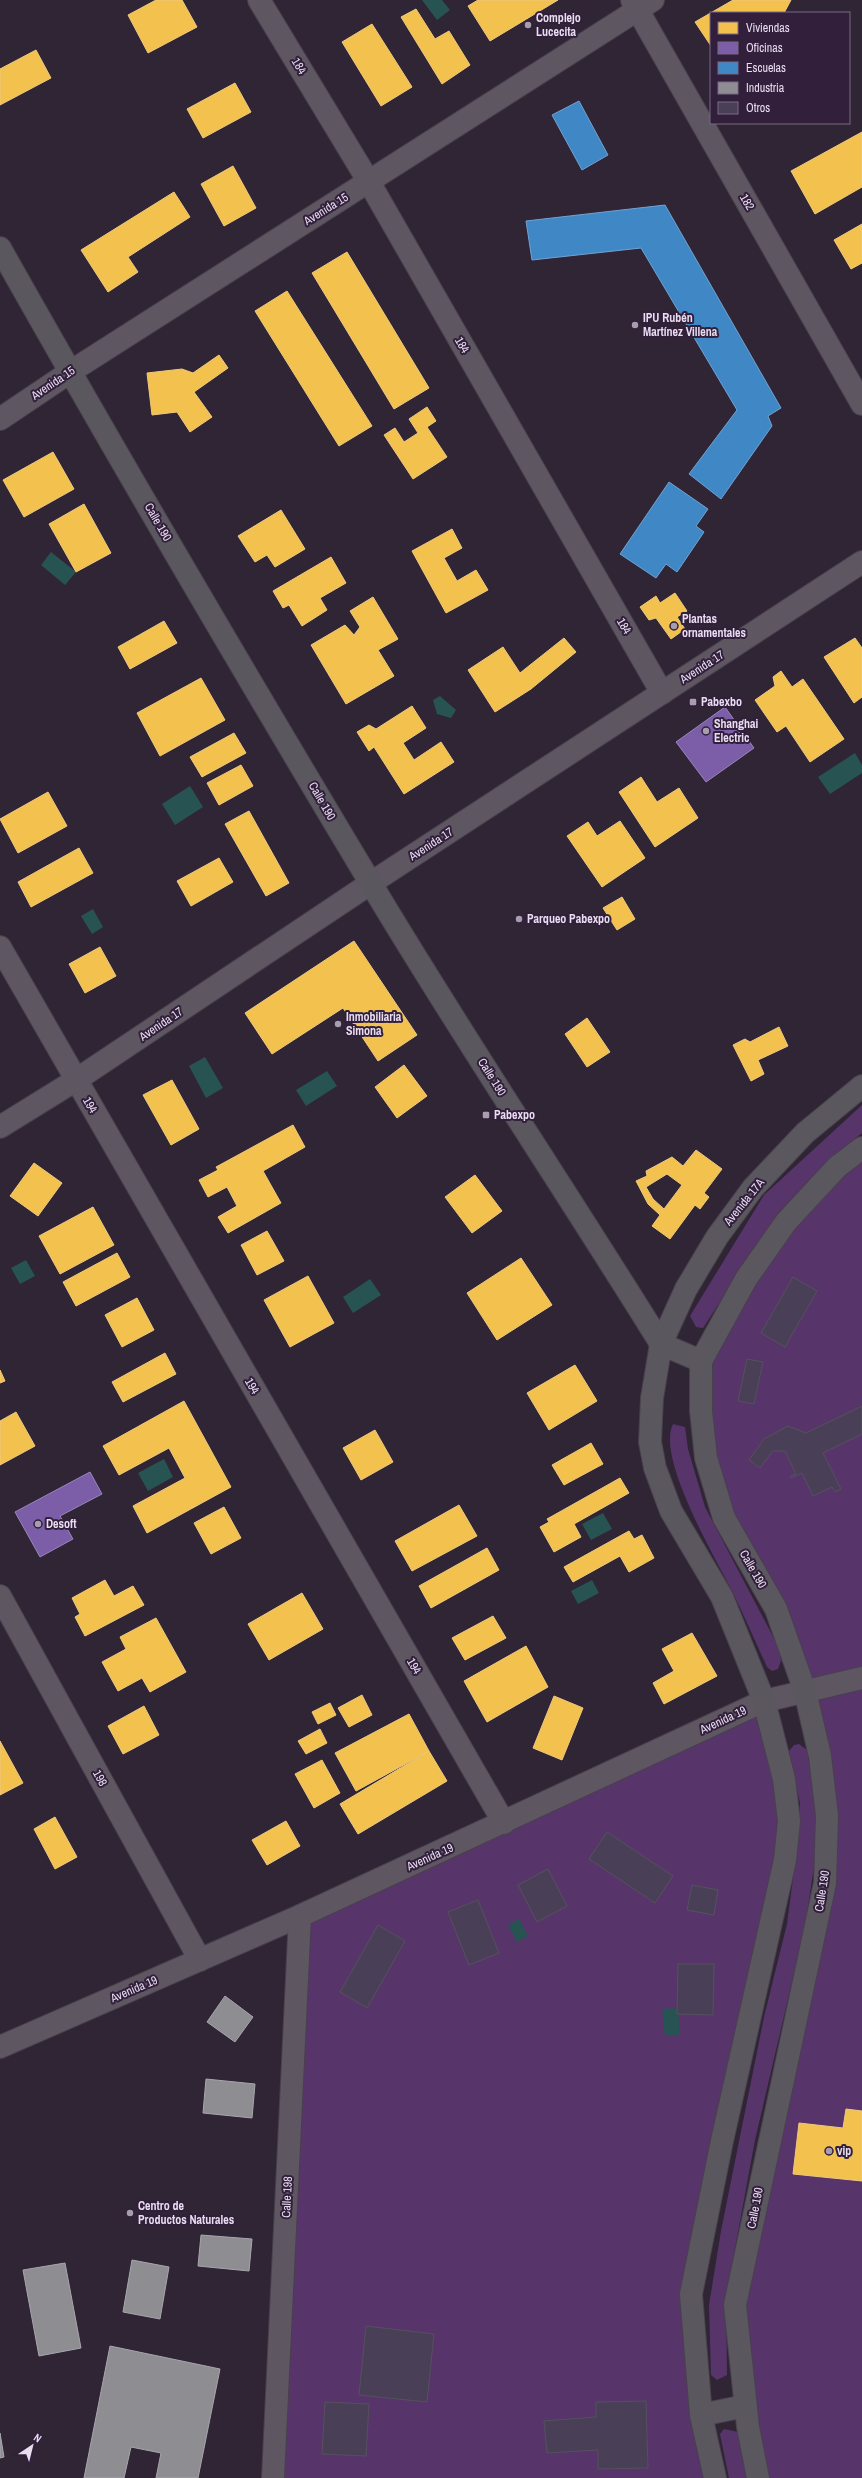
<svg xmlns="http://www.w3.org/2000/svg" width="862" height="2478" font-family="'Archivo Narrow',sans-serif">
  <style>
    .green { fill: #57356a }
    .water { fill: #285353 }
    .homes { fill: #f2c14e; stroke: #efc97f; fill-rule: evenodd }
    .offices { fill: #7b5ea7; stroke: #9c84bd }
    .schools { fill: #3f88c5; stroke: #72a2d2 }
    .industry { fill: #8d8d92; stroke: #a9a5ae }
    .building { fill: #494058; stroke: #56505e }
    .lines { fill: none; stroke-linecap: round; stroke-linejoin: round }
    .minor-casing { stroke: #49404e; stroke-width: 24 }
    .tertiary-casing { stroke: #49404e; stroke-width: 24 }
    .secondary-casing { stroke: #49404e; stroke-width: 24 }
    .minor { stroke: #5e5762; stroke-width: 22 }
    .tertiary { stroke: #5e5762; stroke-width: 22 }
    .secondary { stroke: #5b575e; stroke-width: 22 }
    .poi-dot { fill: #a89daf; stroke: #311f3b; stroke-width: 1.5 }
    .labels { text-anchor: middle; stroke-width: 4; stroke-linejoin: round; paint-order: stroke }
    .poi-label { font-size: 12px; font-weight: bold; fill: #e9ddf0; stroke: #311f3b; text-anchor: start }
    .street-label { font-size: 12px; fill: #e9ddf0; stroke: #311f3b }
  </style>
  <rect width="100%" height="100%" fill="#2f2535"/>
  <g class="green">
    <polygon points="862,1105 862,1133 829,1159 778,1213 703,1328 696,1327 690,1316 764,1195"/>
    <polygon points="862,1148 862,2478 758,2478 735,2305 825,1883 805,1691 724,1518 701,1361 746,1279"/>
    <path d="M673,1424L685,1427L688,1449L705,1507L779,1648L781,1661L778,1669L772,1671L767,1667C755,1641 744,1615 731,1589C715,1557 656,1458 673,1424Z"/>
    <polygon points="764,1701 789,1821 691,2294 714,2478 273,2478 300,1916"/>
    <polygon points="799,1744 807,1750 816,1800 817,1847 805,1926 755,2140 726,2297 727,2375 717,2380 711,2375 709,2305 721,2231 764,2017 787,1924 797,1848 800,1803 789,1751 794,1745"/>
    <polygon points="724,2429 738,2432 749,2478 729,2478 720,2434"/>
  </g>
  <g class="water">
    <polygon points="422,0 442,0 450,10 437,20"/>
    <polygon points="51,552 76,572 65,585 41,565"/>
    <polygon points="440,696 456,710 451,718 437,714 433,700"/>
    <polygon points="855,753 862,765 862,773 830,794 818,777"/>
    <polygon points="190,786 203,807 175,825 162,804"/>
    <polygon points="93,909 103,927 92,934 81,916"/>
    <polygon points="205,1057 223,1088 206,1098 189,1066"/>
    <polygon points="327,1071 337,1086 306,1106 296,1090"/>
    <polygon points="26,1260 35,1276 20,1284 11,1268"/>
    <polygon points="370,1279 381,1295 353,1313 343,1297"/>
    <polygon points="164,1459 173,1477 148,1491 138,1473"/>
    <polygon points="603,1513 612,1529 591,1540 582,1524"/>
    <polygon points="592,1580 599,1593 578,1604 571,1591"/>
    <polygon points="519,1919 528,1936 517,1942 508,1925"/>
    <polygon points="678,2008 680,2035 665,2036 662,2009"/>
  </g>
  <g class="homes">
    <polygon points="156,0 182,0 197,27 148,53 128,15"/>
    <polygon points="478,0 558,0 490,41 468,6"/>
    <polygon points="733,0 791,0 784,13 711,13 711,46 695,22"/>
    <polygon points="416,9 435,39 449,31 470,65 442,84 401,17"/>
    <polygon points="372,24 412,87 381,106 342,42"/>
    <polygon points="36,50 51,78 0,105 0,69"/>
    <polygon points="235,83 251,112 203,138 187,109"/>
    <polygon points="862,132 862,187 815,214 791,171"/>
    <polygon points="233,166 256,208 224,226 201,184"/>
    <polygon points="174,192 190,217 128,257 138,272 108,292 81,250"/>
    <polygon points="862,224 862,263 851,269 834,240"/>
    <polygon points="347,252 429,388 394,409 312,273"/>
    <polygon points="287,291 372,426 339,446 255,311"/>
    <polygon points="219,355 228,368 194,392 212,417 190,432 177,412 152,415 147,373 182,369 193,373"/>
    <polygon points="427,407 436,421 427,427 447,457 413,479 384,435 395,428 404,442 418,433 409,419"/>
    <polygon points="53,452 74,489 24,517 3,480"/>
    <polygon points="84,504 111,553 76,572 49,524"/>
    <polygon points="281,510 305,549 275,567 267,555 255,562 238,536"/>
    <polygon points="452,529 462,548 444,558 457,581 476,570 488,590 446,613 412,551"/>
    <polygon points="331,557 346,583 320,598 327,610 302,626 289,605 283,608 273,591"/>
    <polygon points="675,593 687,611 677,617 685,629 671,639 656,618 649,620 640,607 656,596 660,603"/>
    <polygon points="373,597 398,639 378,650 394,676 346,704 311,645 345,625 354,635 360,627 350,611"/>
    <polygon points="164,621 177,643 130,669 118,647"/>
    <polygon points="564,638 576,652 531,689 495,712 468,670 503,647 520,673"/>
    <polygon points="855,638 862,648 862,697 854,703 824,657"/>
    <polygon points="781,671 792,687 803,679 844,739 810,762 786,726 777,732 755,700 775,686 773,677"/>
    <polygon points="201,678 225,720 160,756 137,713"/>
    <polygon points="412,706 426,728 403,743 414,760 441,742 454,762 404,794 374,747 369,751 357,732 369,725 376,729"/>
    <polygon points="234,733 246,753 202,777 190,757"/>
    <polygon points="241,765 253,786 219,805 207,783"/>
    <polygon points="641,777 657,802 679,788 698,818 655,847 619,792"/>
    <polygon points="48,792 67,826 18,853 0,819"/>
    <polygon points="249,811 289,883 266,896 225,824"/>
    <polygon points="620,821 645,858 602,887 567,836 588,822 597,836"/>
    <polygon points="79,848 93,873 31,907 18,882"/>
    <polygon points="219,858 233,882 191,906 177,881"/>
    <polygon points="622,897 635,919 617,930 603,908"/>
    <polygon points="354,941 417,1035 378,1061 343,1008 272,1054 245,1013"/>
    <polygon points="100,947 116,976 85,993 69,964"/>
    <polygon points="587,1018 610,1052 587,1067 565,1034"/>
    <polygon points="779,1027 788,1046 758,1060 764,1074 751,1081 733,1045 745,1039 750,1042"/>
    <polygon points="404,1065 427,1096 397,1118 375,1087"/>
    <polygon points="172,1080 199,1129 171,1145 143,1095"/>
    <polygon points="293,1125 305,1147 263,1171 281,1203 228,1233 218,1217 237,1206 227,1187 208,1197 199,1180 218,1170 216,1167"/>
    <path d="M696,1150L722,1169L704,1193L709,1197L700,1209L695,1205L670,1239L652,1226L660,1215L648,1204L636,1181L647,1176L646,1171L672,1157L683,1166ZM667,1174L682,1185L664,1209L653,1199L646,1187Z"/>
    <polygon points="34,1163 62,1183 38,1216 10,1196"/>
    <polygon points="475,1175 502,1211 472,1233 445,1197"/>
    <polygon points="93,1207 114,1245 60,1274 39,1236"/>
    <polygon points="267,1231 284,1261 257,1275 241,1245"/>
    <polygon points="117,1253 130,1277 76,1306 63,1282"/>
    <polygon points="521,1258 552,1305 497,1340 467,1293"/>
    <polygon points="308,1276 334,1323 290,1347 264,1300"/>
    <polygon points="137,1298 154,1330 122,1347 105,1315"/>
    <polygon points="165,1353 176,1374 123,1402 112,1382"/>
    <polygon points="575,1365 597,1401 549,1430 527,1393"/>
    <polygon points="0,1370 5,1381 0,1383"/>
    <polygon points="184,1401 231,1487 147,1533 133,1506 185,1478 169,1448 119,1475 103,1446"/>
    <polygon points="16,1412 35,1446 0,1465 0,1421"/>
    <polygon points="375,1430 393,1462 361,1480 343,1448"/>
    <polygon points="591,1443 603,1464 564,1485 552,1465"/>
    <polygon points="620,1478 629,1493 574,1524 581,1537 554,1552 540,1527 549,1522 547,1519"/>
    <polygon points="459,1505 477,1536 412,1571 395,1541"/>
    <polygon points="224,1507 241,1538 211,1554 194,1523"/>
    <polygon points="629,1531 634,1539 642,1535 654,1558 629,1572 620,1556 573,1582 564,1567"/>
    <polygon points="487,1548 499,1570 431,1608 419,1586"/>
    <polygon points="105,1580 114,1596 133,1586 144,1605 85,1636 75,1617 80,1614 72,1598"/>
    <polygon points="302,1593 323,1629 269,1660 248,1624"/>
    <polygon points="493,1616 506,1638 465,1660 452,1638"/>
    <polygon points="156,1618 186,1672 150,1692 142,1678 118,1691 102,1662 126,1649 120,1637"/>
    <polygon points="692,1633 717,1676 664,1704 653,1683 674,1671 662,1649"/>
    <polygon points="526,1646 548,1687 487,1722 464,1681"/>
    <polygon points="362,1695 372,1715 349,1727 338,1708"/>
    <polygon points="554,1696 583,1708 562,1760 533,1748"/>
    <polygon points="330,1703 336,1715 318,1724 312,1712"/>
    <polygon points="144,1706 159,1735 123,1754 108,1726"/>
    <polygon points="409,1714 429,1751 356,1791 335,1753"/>
    <polygon points="320,1729 327,1743 306,1754 298,1741"/>
    <polygon points="0,1741 23,1783 0,1795"/>
    <polygon points="429,1751 447,1781 358,1834 340,1804"/>
    <polygon points="322,1760 340,1793 314,1808 295,1774"/>
    <polygon points="55,1817 77,1857 55,1869 34,1829"/>
    <polygon points="286,1821 300,1846 267,1865 252,1840"/>
    <polygon points="846,2109 862,2111 862,2181 793,2174 799,2123 843,2128"/>
  </g>
  <g class="offices">
    <polygon points="725,707 754,748 706,782 676,742"/>
    <polygon points="90,1472 102,1494 60,1516 73,1539 40,1557 15,1512"/>
  </g>
  <g class="schools">
    <polygon points="579,101 608,155 582,170 552,115"/>
    <polygon points="665,205 781,408 768,416 772,426 721,499 689,474 737,410 641,248 532,260 526,221"/>
    <polygon points="669,482 708,509 696,526 704,532 677,572 666,564 656,578 620,554"/>
  </g>
  <g class="industry">
    <polygon points="225,1996 253,2017 235,2042 207,2022"/>
    <polygon points="206,2079 255,2084 252,2118 203,2113"/>
    <polygon points="201,2235 252,2239 249,2271 198,2266"/>
    <polygon points="132,2260 169,2267 160,2319 123,2312"/>
    <polygon points="65,2263 81,2348 39,2356 23,2270"/>
    <polygon points="110,2346 220,2369 198,2478 156,2478 161,2453 131,2447 124,2478 84,2478"/>
    <polygon points="0,2433 4,2457 0,2458"/>
  </g>
  <g class="building">
    <polygon points="793,1277 817,1291 785,1347 761,1333"/>
    <polygon points="747,1359 763,1362 754,1404 738,1401"/>
    <polygon points="862,1406 862,1434 823,1453 841,1489 835,1492 832,1487 813,1496 802,1473 791,1478 790,1476 796,1474 785,1451 773,1451 760,1468 749,1460 764,1439 788,1426 806,1433"/>
    <polygon points="607,1832 673,1876 655,1903 589,1859"/>
    <polygon points="548,1869 567,1906 537,1922 518,1885"/>
    <polygon points="692,1885 718,1890 714,1915 687,1910"/>
    <polygon points="478,1900 499,1953 469,1965 448,1912"/>
    <polygon points="378,1925 405,1941 367,2008 340,1992"/>
    <polygon points="678,1964 714,1964 713,2015 677,2014"/>
    <polygon points="366,2326 434,2334 427,2402 359,2395"/>
    <polygon points="646,2401 648,2468 598,2469 598,2450 547,2453 544,2421 596,2417 596,2402"/>
    <polygon points="325,2402 369,2404 366,2456 322,2454"/>
  </g>
  <g class="lines">
    <g class="minor-casing">
      <g id="minor">
        <polyline points="259,0 369,182 662,693"/>
        <polyline points="632,0 862,404"/>
        <polyline points="0,419 70,372 653,0"/>
        <polyline points="0,947 504,1823"/>
        <polyline points="0,1596 200,1960"/>
        <polyline points="0,2047 300,1916 764,1701 862,1678"/>
        <polyline points="273,2478 300,1916"/>
      </g>
    </g>
    <g class="tertiary-casing">
      <polyline id="tertiary" points="0,1127 76,1080 371,883 862,562"/>
    </g>
    <g class="secondary-casing">
      <g id="secondary">
        <path d="M0,248C120,461 244,672 370,882C463,1038 565,1189 661,1344L701,1361"/>
        <polyline points="701,2415 745,2406"/>
        <polyline points="715,2478 701,2415 691,2294 722,2141 785,1860 789,1821 784,1779 764,1701 722,1597 671,1511 655,1468 650,1442 652,1398 661,1344 686,1289 717,1237 753,1188 805,1133 862,1086"/>
        <polyline points="758,2478 748,2427 735,2305 825,1883 827,1816 820,1756 805,1691 776,1609 724,1518 706,1458 701,1411 701,1361 746,1279 786,1222 837,1167 862,1148"/>
      </g>
    </g>
    <use href="#minor" class="minor"/>
    <use href="#tertiary" class="tertiary"/>
    <use href="#secondary" class="secondary"/>
  </g>
  <g class="poi-dot">
    <circle cx="528" cy="25" r="4"/>
    <circle cx="635" cy="325" r="4"/>
    <circle cx="674" cy="626" r="4"/>
    <rect x="689" y="698" width="8" height="8" rx="2"/>
    <circle cx="706" cy="731" r="4"/>
    <circle cx="519" cy="919" r="4"/>
    <circle cx="338" cy="1024" r="4"/>
    <rect x="482" y="1111" width="8" height="8" rx="2"/>
    <circle cx="38" cy="1524" r="4"/>
    <circle cx="829" cy="2151" r="4"/>
    <circle cx="130" cy="2213" r="4"/>
  </g>
  <g class="labels">
    <g class="poi-label">
      <text x="536" y="22">Complejo<tspan x="536" dy="14">Lucecita</tspan></text>
      <text x="643" y="322">IPU Rubén<tspan x="643" dy="14">Martínez Villena</tspan></text>
      <text x="682" y="623">Plantas<tspan x="682" dy="14">ornamentales</tspan></text>
      <text x="701" y="706">Pabexbo</text>
      <text x="714" y="728">Shanghai<tspan x="714" dy="14">Electric</tspan></text>
      <text x="527" y="923">Parqueo Pabexpo</text>
      <text x="346" y="1021">Inmobiliaria<tspan x="346" dy="14">Simona</tspan></text>
      <text x="494" y="1119">Pabexpo</text>
      <text x="46" y="1528">Desoft</text>
      <text x="837" y="2155">vip</text>
      <text x="138" y="2210">Centro de<tspan x="138" dy="14">Productos Naturales</tspan></text>
    </g>
    <g class="street-label">
      <text transform="translate(299 66) rotate(59)" y="4">184</text>
      <text transform="translate(747 202) rotate(60)" y="4">182</text>
      <text transform="translate(326 209) rotate(-32)" y="4">Avenida 15</text>
      <text transform="translate(462 345) rotate(60)" y="4">184</text>
      <text transform="translate(53 383) rotate(-34)" y="4">Avenida 15</text>
      <text transform="translate(158 522) rotate(60)" y="4">Calle 190</text>
      <text transform="translate(624 626) rotate(60)" y="4">184</text>
      <text transform="translate(702 667) rotate(-33)" y="4">Avenida 17</text>
      <text transform="translate(322 801) rotate(60)" y="4">Calle 190</text>
      <text transform="translate(431 844) rotate(-33)" y="4">Avenida 17</text>
      <text transform="translate(161 1024) rotate(-34)" y="4">Avenida 17</text>
      <text transform="translate(492 1077) rotate(58)" y="4">Calle 190</text>
      <text transform="translate(90 1105) rotate(60)" y="4">194</text>
      <text transform="translate(744 1202) rotate(-51)" y="4">Avenida 17A</text>
      <text transform="translate(252 1386) rotate(60)" y="4">194</text>
      <text transform="translate(753 1569) rotate(60)" y="4">Calle 190</text>
      <text transform="translate(414 1666) rotate(60)" y="4">194</text>
      <text transform="translate(723 1720) rotate(-25)" y="4">Avenida 19</text>
      <text transform="translate(100 1778) rotate(61)" y="4">198</text>
      <text transform="translate(430 1857) rotate(-24)" y="4">Avenida 19</text>
      <text transform="translate(822 1891) rotate(-81)" y="4">Calle 190</text>
      <text transform="translate(134 1989) rotate(-23)" y="4">Avenida 19</text>
      <text transform="translate(287 2197) rotate(-87)" y="4">Calle 198</text>
      <text transform="translate(755 2208) rotate(-79)" y="4">Calle 190</text>
    </g>
  </g>
  <rect x="710" y="12" width="140" height="112" fill="#311f3b" stroke="#7b6b83"/>
  <rect x="718" y="22" width="20" height="12" fill="#f2c14e" stroke="#7b6b83"/>
  <text x="746" y="32" font-size="12" fill="#e9ddf0">Viviendas</text>
  <rect x="718" y="42" width="20" height="12" fill="#7b5ea7" stroke="#7b6b83"/>
  <text x="746" y="52" font-size="12" fill="#e9ddf0">Oficinas</text>
  <rect x="718" y="62" width="20" height="12" fill="#3f88c5" stroke="#7b6b83"/>
  <text x="746" y="72" font-size="12" fill="#e9ddf0">Escuelas</text>
  <rect x="718" y="82" width="20" height="12" fill="#8d8d92" stroke="#7b6b83"/>
  <text x="746" y="92" font-size="12" fill="#e9ddf0">Industria</text>
  <rect x="718" y="102" width="20" height="12" fill="#494058" stroke="#7b6b83"/>
  <text x="746" y="112" font-size="12" fill="#e9ddf0">Otros</text>
  <g transform="translate(32 2446) rotate(35)" stroke="#311f3b" stroke-width="3" paint-order="stroke">
  <path d="M0-3L7 15L0 10L-7 15Z" fill="#e9ddf0"/>
  <text y="-6" font-size="11" font-weight="bold" text-anchor="middle" fill="#e9ddf0">N</text>
  </g>
</svg>
